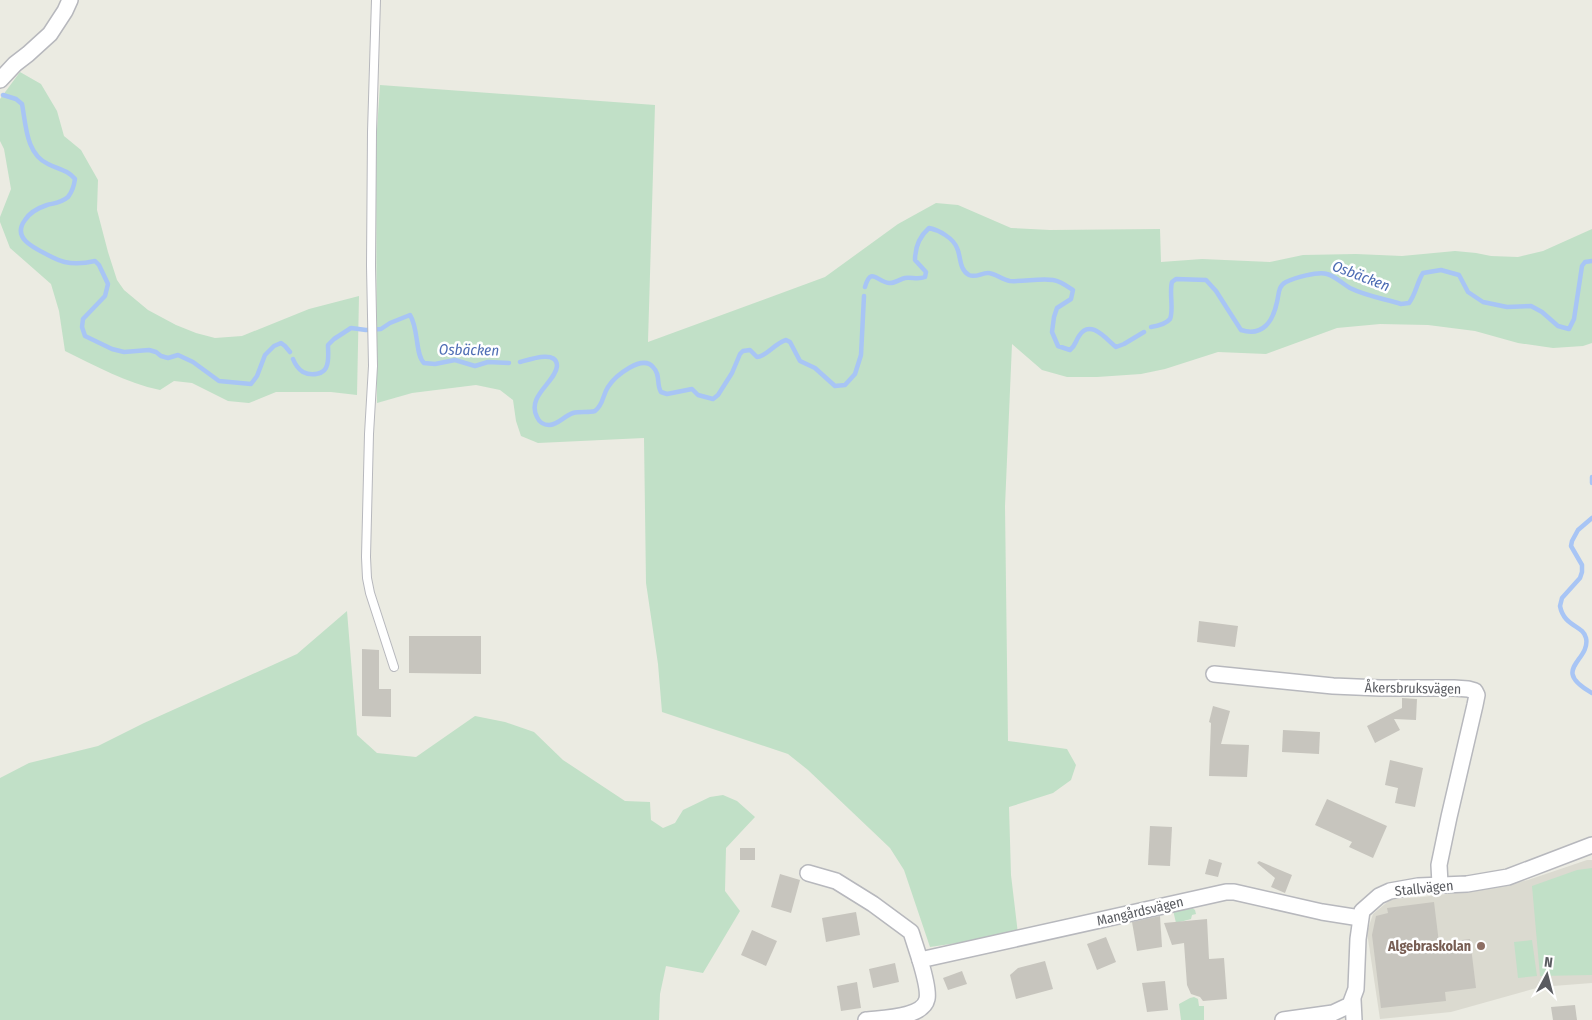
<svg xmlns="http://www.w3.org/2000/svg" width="1592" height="1020" font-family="'Fira Sans Condensed',sans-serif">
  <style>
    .education { fill: #dbdad0 }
    .green { fill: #c1e0c7 }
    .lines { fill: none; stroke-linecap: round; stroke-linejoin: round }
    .stream { stroke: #a8c5f5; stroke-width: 4.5 }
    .building { fill: #c7c5be }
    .lane-casing { stroke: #b7b8bd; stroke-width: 10 }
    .street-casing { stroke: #b7b8bd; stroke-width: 18 }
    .lane { stroke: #fff; stroke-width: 8 }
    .street { stroke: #fff; stroke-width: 15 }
    .education-dot { fill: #8d6e63; stroke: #fff; stroke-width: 2 }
    .labels { text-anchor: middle; stroke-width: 5; stroke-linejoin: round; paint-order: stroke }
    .street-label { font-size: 14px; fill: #5a5c61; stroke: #fff }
    .education-label { font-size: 14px; font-weight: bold; fill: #785e54; stroke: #fff; text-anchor: end }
    .water-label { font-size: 15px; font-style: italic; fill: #4e6db4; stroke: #fff }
  </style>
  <rect width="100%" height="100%" fill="#ebebe2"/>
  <polygon class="education" points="1587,860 1592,860 1592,983 1540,987 1451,1012 1380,1019 1367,932 1373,914 1391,899 1422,897 1486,889 1528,880"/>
  <g class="green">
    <path d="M20,72L41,84L57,111L64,136L81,150L98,180L97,210L108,252L117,280L124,290L148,310L176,325L196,333L215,338L242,336L309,309L359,296L357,395L331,392H276L249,403L228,401L192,383L174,381L160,390C126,383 96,366 65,351L59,311L51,284L10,248L0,222V217L11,189L4,149L0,141V99Z"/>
    <polygon points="380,85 655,105 648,342 825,277 898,224 936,203 958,205 1011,228 1050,230 1160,229 1161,262 1202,259 1270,262 1303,255 1356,254 1402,256 1455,251 1476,253 1491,256 1518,257 1543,251 1592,229 1592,343 1583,346 1553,348 1518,343 1475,331 1428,325 1380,324 1337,328 1266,354 1218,352 1165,369 1141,374 1097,377 1067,377 1042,370 1012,344 1005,506 1008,741 1067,749 1076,765 1071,780 1053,793 1009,807 1011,875 1018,934 930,947 904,870 890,848 808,770 788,754 662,712 658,664 646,583 644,438 538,443 521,436 516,421 513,400 500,390 476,385 412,393 377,403 376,145"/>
    <polygon points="347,611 357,735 377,753 416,757 475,716 505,722 534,732 563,760 625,801 650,802 651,820 663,828 675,823 683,810 710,797 723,795 737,801 755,817 726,848 725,891 740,911 703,973 666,966 660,994 659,1020 0,1020 0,778 29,763 98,746 144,723 297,654"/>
    <polygon points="1592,868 1592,975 1540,976 1532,886 1577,870"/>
    <polygon points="1191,907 1195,910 1196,914 1192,915 1191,919 1176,923 1173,910"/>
    <polygon points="1532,940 1537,976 1518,978 1514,942"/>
    <polygon points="1194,997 1198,999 1199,1006 1204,1006 1204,1020 1181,1020 1179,1004 1190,998"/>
  </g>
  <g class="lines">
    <g class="stream">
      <path d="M3,95L16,99L22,104C26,125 26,154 48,164C58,169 68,170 75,179C74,186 72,192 68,197C61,203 55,203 47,205C38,208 30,212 25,220C10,240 39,250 54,258C67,265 82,264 95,261L99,265L108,284L105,296L83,319L82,327L85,336L112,349L124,352L149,350L156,352L161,356L168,358L178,355L193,362L219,381L251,384L257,376L265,355L274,346L281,343L285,346L290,352"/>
      <path d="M865,287C871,266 877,282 889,283C894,284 900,279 905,278C912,277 918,280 925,277L926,272L915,260C915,248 920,236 929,228C939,230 953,238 957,248C961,256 959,270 969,275C976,278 981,273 988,273C995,273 1002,280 1010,281C1024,282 1039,278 1053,280C1060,281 1067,286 1073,290L1071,299L1057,308L1054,317L1052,332L1058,346L1070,350C1076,345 1075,342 1079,336C1090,318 1106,339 1116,347L1124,344L1144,332"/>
      <path d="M1151,327C1157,326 1166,324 1170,319C1174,310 1169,292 1172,282L1176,279L1206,280L1216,291L1241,330C1263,337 1273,321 1277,302C1279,294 1278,286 1286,282C1294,278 1318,271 1327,274C1335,276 1343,284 1350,288C1366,296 1385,299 1401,304L1409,303C1416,294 1417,282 1423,273L1441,270L1459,275L1468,292L1483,302L1507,307L1531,306L1542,312L1558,326L1569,329L1574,319L1582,266L1585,262L1592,261"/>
      <path d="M293,359C295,364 298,369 303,372C311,376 325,375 327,365C329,360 328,351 328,345L334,339L351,328L366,330L381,329L390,323L410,315C419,329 415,355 424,363L435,364L455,360L475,366L488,362L509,363"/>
      <path d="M520,362C528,360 557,349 557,366C556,382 526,396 537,417C539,422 544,425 549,425C558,425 564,416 573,413C580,411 588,413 595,411C604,404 602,396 608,387C615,376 642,354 653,367C661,375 656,384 661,392L667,394L692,389L698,395L713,399L718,395L732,373L740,354L743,351L750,350L757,357C766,357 775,343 786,340L790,342L800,361L815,368L835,386L845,385L855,374L861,355L864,296"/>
      <polyline points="1592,477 1592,483"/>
      <path d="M1592,518L1578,530L1572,541L1571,546L1582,565V572L1580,578L1562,598L1560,606C1564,627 1583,625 1586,638C1591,661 1549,669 1592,693"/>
    </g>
  </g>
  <g class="building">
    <polygon points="1199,621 1238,626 1235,647 1197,642"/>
    <polygon points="409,636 481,636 481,674 409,673"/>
    <polygon points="362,649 379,650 379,689 391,689 391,717 362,716"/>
    <polygon points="1402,698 1417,699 1416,720 1394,719 1400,730 1375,743 1367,726 1402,708"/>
    <polygon points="1213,706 1230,711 1221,744 1249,745 1247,777 1209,776 1211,723 1209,722"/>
    <polygon points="1283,730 1320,732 1319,754 1282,752"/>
    <polygon points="1390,760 1423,768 1415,807 1395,803 1398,788 1385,785"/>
    <polygon points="1327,799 1387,826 1373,858 1349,847 1352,842 1315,825"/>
    <polygon points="1150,826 1172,827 1170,866 1148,865"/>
    <rect x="740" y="848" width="15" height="12"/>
    <polygon points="1209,859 1222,863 1218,877 1205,874"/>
    <polygon points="1259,861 1292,875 1285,893 1271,887 1275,878 1257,863"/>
    <polygon points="780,874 800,880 791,913 771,907"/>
    <polygon points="1434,902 1439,943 1470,939 1476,988 1445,992 1446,1001 1381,1008 1372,935 1376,916 1388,913 1387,908"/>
    <polygon points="856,912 860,935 826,942 822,918"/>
    <polygon points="1160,916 1162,947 1137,951 1132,922"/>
    <polygon points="1207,919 1209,959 1224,958 1227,999 1203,1001 1200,997 1191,994 1187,985 1184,943 1172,945 1164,923"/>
    <polygon points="752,930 777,941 766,966 741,955"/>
    <polygon points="1106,937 1116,962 1097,970 1087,944"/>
    <polygon points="1045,961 1053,989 1016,999 1010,975 1018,968"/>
    <polygon points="895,963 899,982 873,988 869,969"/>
    <polygon points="962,971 967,984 948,990 943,978"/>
    <polygon points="1165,981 1168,1010 1147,1012 1142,983"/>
    <polygon points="857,982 861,1008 841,1011 837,986"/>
    <polygon points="1575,1005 1577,1020 1553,1020 1551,1007"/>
  </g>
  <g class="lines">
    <g class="lane-casing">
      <polyline id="lane" points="376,0 372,132 371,266 373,366 369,434 366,557 367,578 370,593 394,667"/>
    </g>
    <g class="street-casing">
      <g id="street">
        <polyline points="0,80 15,64 28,54 50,34 65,11 70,0"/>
        <polyline points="1214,674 1333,686 1380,688 1454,688 1468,689 1475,691 1477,695 1475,705 1449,817 1439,865 1440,884"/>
        <polyline points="808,873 836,881 873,904 911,932 920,960"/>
        <polyline points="1353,1000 1354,1020"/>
        <path d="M866,1020C882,1018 923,1018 927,999C929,990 923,970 920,960L1226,892H1234L1322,912L1360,918"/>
        <polyline points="1283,1020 1333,1013 1350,1005 1356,989 1358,939 1362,911 1379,896 1390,891 1418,886 1467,884 1508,877 1592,845"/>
      </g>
    </g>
    <use href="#lane" class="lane"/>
    <use href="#street" class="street"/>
  </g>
  <circle class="education-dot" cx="1481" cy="946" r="5"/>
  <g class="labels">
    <g class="street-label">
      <text transform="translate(1413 688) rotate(1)" y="5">Åkersbruksvägen</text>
      <text transform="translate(1424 888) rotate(-6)" y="5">Stallvägen</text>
      <text transform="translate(1140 911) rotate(-13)" y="5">Mangårdsvägen</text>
    </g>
    <g class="education-label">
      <text x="1471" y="951">Algebraskolan</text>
    </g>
    <g class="water-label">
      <text transform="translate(1361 276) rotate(21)" y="5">Osbäcken</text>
      <text transform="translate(469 350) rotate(1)" y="5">Osbäcken</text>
    </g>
  </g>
  <g transform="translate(1547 975) rotate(7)" stroke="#ffffff" stroke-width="4" paint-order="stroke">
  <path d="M0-4L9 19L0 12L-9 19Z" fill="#5a5c61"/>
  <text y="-8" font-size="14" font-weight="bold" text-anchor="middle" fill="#5a5c61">N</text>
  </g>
</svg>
